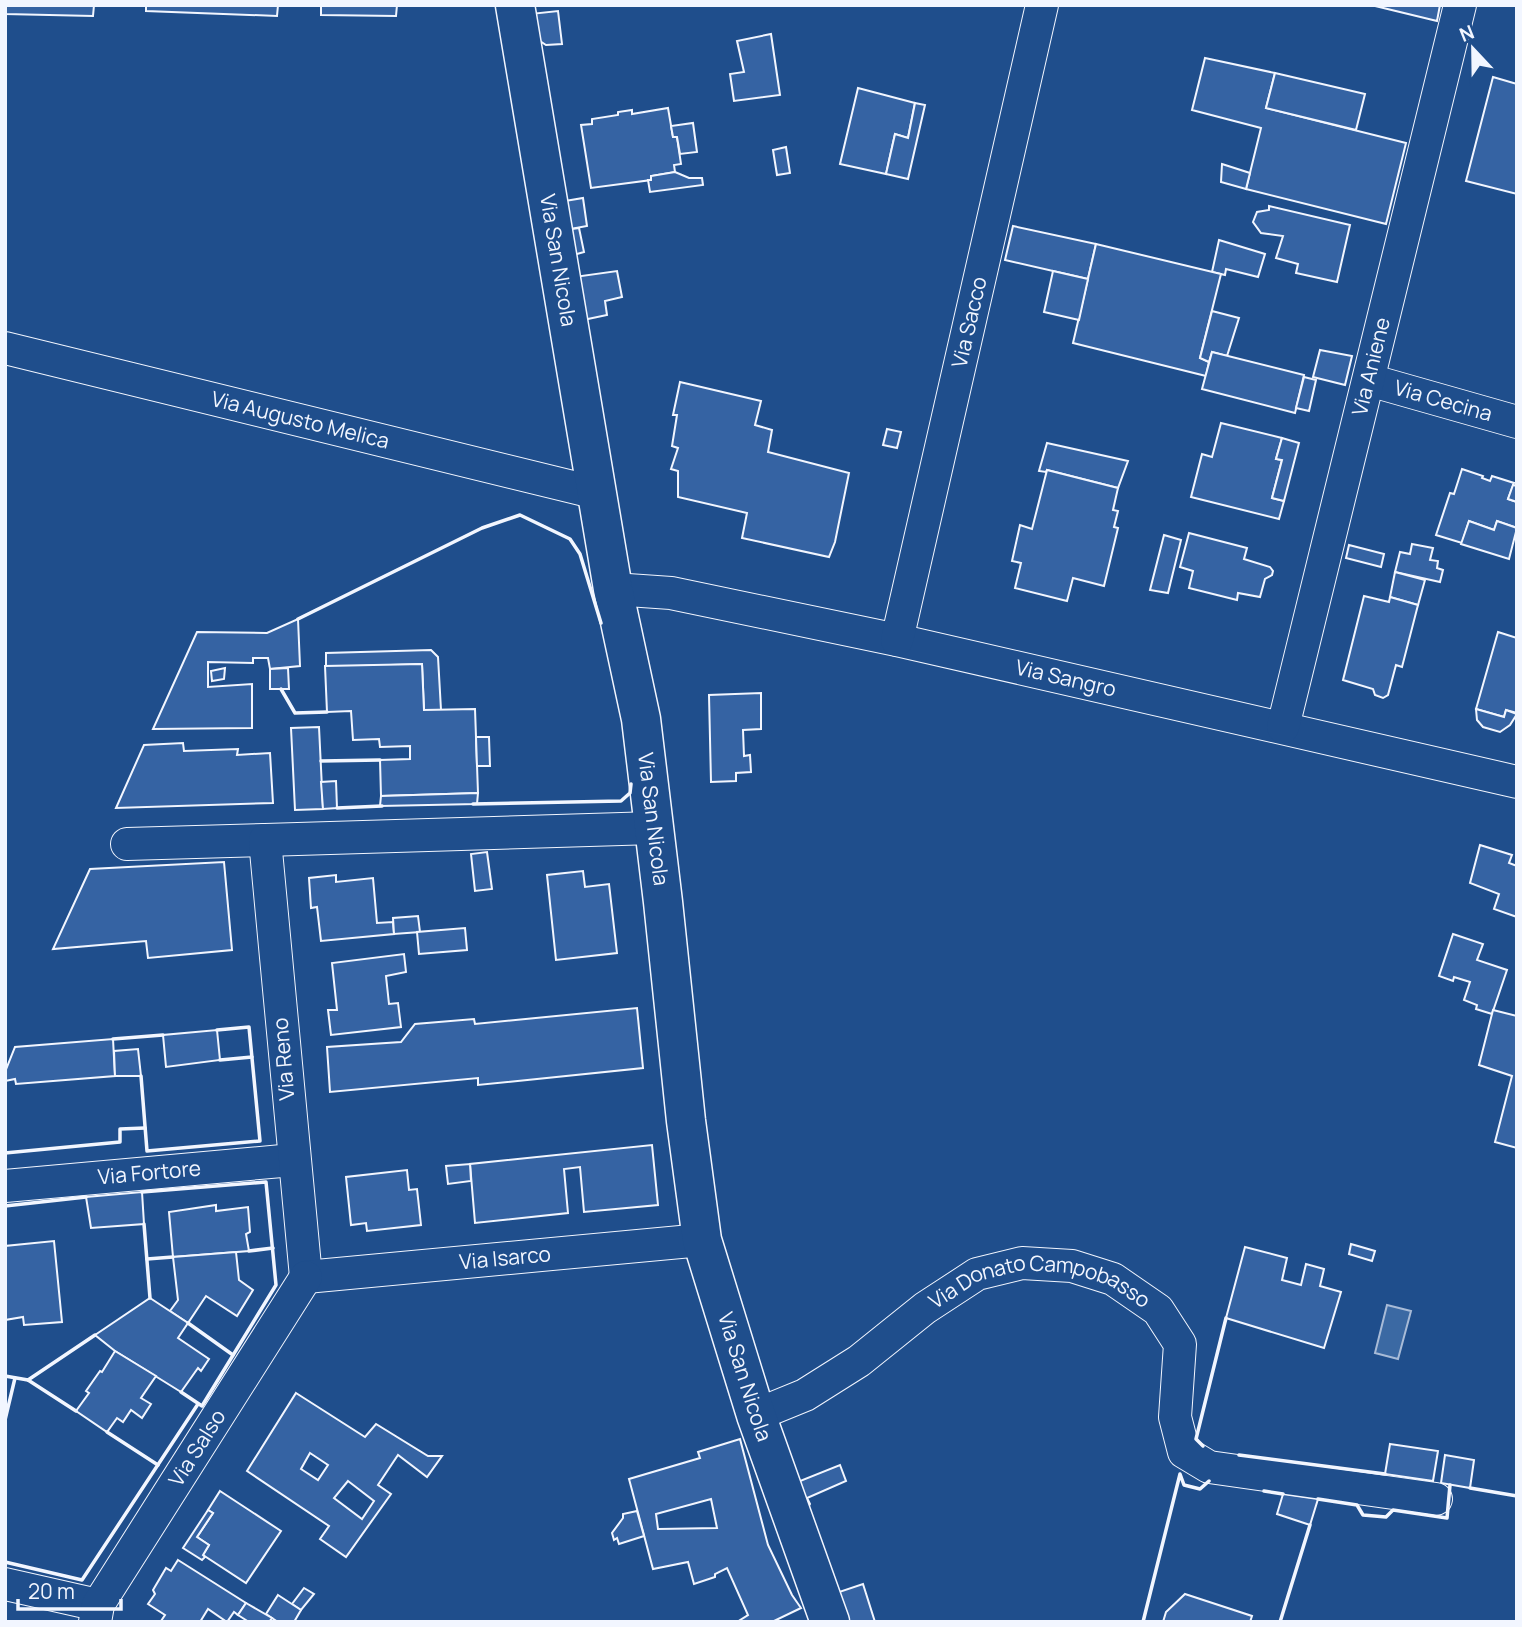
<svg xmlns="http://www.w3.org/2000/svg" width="1522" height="1627" font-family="Manrope,sans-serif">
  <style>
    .water { fill: #3b69a3; stroke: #a8bbd7; stroke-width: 2 }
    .building { fill: #3563a3; stroke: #f2f6ff; stroke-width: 2; fill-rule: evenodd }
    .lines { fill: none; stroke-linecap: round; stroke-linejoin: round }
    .street-casing { stroke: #f2f6ff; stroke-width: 34 }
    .secondary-casing { stroke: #f2f6ff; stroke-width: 41 }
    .street { stroke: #1f4e8c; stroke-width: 32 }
    .secondary { stroke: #1f4e8c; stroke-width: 38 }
    .wall { stroke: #f2f6ff; stroke-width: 3.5 }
    .labels { text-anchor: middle; stroke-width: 5; stroke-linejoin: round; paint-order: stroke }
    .street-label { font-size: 21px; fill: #f2f6ff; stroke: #1f4e8c }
  </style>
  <rect width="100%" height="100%" fill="#1f4e8c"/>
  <polygon class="water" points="1387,1305 1411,1311 1398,1359 1375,1353"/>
  <g class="building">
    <polygon points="5,5 94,5 93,16 5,14"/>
    <polygon points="146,5 278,5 277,16 146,11"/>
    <polygon points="321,5 397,5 396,16 321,15"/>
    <polygon points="1371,5 1440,5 1437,21"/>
    <polygon points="558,11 562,44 546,45 540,41 530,14"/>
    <polygon points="771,34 780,95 734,101 730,74 744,72 737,41"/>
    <polygon points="1205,58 1275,73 1266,108 1406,143 1386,224 1246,189 1261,128 1192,110"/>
    <polygon points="1275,73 1365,94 1356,130 1266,108"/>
    <polygon points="1493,77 1517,84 1517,194 1466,181"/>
    <polygon points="858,88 915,103 908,138 895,134 886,174 840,164"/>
    <polygon points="915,103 925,105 908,179 886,174 895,134 908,138"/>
    <polygon points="668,108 673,137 677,137 681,164 674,165 675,172 651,176 651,180 591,188 581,125 592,124 592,119 618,115 618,112 632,110 632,114"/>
    <polygon points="693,123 697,152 680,154 677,137 673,137 671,126"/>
    <polygon points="786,147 790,173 777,175 773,150"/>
    <polygon points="1222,164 1250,173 1246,189 1221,182"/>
    <polygon points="675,172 689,178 702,178 703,185 650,192 648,180 651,180 651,176"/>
    <polygon points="583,198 587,226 565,230 559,202"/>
    <polygon points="1269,206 1350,225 1337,282 1296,273 1298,264 1276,258 1283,236 1261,233 1253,222 1257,212 1269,210"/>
    <polygon points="1013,226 1096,244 1088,279 1005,260"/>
    <polygon points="579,228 584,252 570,256 565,230"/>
    <polygon points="1219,240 1265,254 1258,277 1226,269 1225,275 1212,272"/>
    <polygon points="1096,244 1221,274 1200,358 1209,362 1206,376 1073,343"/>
    <polygon points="617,271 622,297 605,301 607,315 583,320 574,277"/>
    <polygon points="1053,271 1088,279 1079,320 1044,312"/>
    <polygon points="1212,311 1239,318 1227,356 1212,352 1209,362 1200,358"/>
    <polygon points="1320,350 1352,356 1345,385 1313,377"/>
    <polygon points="1212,352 1304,375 1295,413 1202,389"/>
    <polygon points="1304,377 1316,380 1309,411 1296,408"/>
    <polygon points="680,382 761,401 755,425 772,430 768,452 849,473 835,542 829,557 742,538 747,513 678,497 678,471 671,469 678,448 672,446 677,415 673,415"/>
    <polygon points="1221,423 1282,438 1276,459 1282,460 1272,498 1284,501 1279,519 1191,497 1202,454 1212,457"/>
    <polygon points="887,429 901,432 897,448 883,445"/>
    <polygon points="1282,438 1299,443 1284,501 1272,498 1282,460 1276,459"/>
    <polygon points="1047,443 1128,461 1118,488 1047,470 1046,472 1039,471"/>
    <polygon points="1462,469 1483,476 1482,478 1490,481 1492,476 1514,483 1508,499 1517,502 1517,528 1497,521 1494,530 1469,521 1462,543 1436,535 1450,493 1454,494"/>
    <polygon points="1047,470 1118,488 1113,510 1118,511 1114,527 1118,528 1104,586 1073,578 1067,601 1015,588 1021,563 1012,561 1020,525 1032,529"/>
    <polygon points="1513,485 1517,486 1517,502 1508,499"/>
    <polygon points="1469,521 1494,530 1497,521 1517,528 1509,559 1461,544"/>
    <polygon points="1189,533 1247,548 1244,559 1270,567 1273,571 1272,575 1265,579 1260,597 1238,593 1237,600 1189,588 1193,571 1180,567"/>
    <polygon points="1164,535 1181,540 1168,593 1150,590"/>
    <polygon points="1412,544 1433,548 1430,560 1438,561 1437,568 1443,570 1440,582 1395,572 1400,552 1410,554"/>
    <polygon points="1349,545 1384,554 1381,567 1346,558"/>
    <polygon points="1395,572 1425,580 1418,605 1390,597"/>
    <polygon points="1364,596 1389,602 1390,597 1418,605 1402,667 1396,665 1388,695 1383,698 1375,695 1373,689 1343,680"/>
    <polygon points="298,619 300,666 270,669 268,658 253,658 253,663 208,662 208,687 252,684 252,728 153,729 197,632 267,633"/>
    <polygon points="1498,632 1517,638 1517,713 1506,710 1504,717 1476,709"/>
    <polygon points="431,650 438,657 441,710 424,710 422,664 326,667 326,653"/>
    <polygon points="422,664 424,710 475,709 478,793 381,796 380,760 410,759 410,746 380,747 379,739 353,740 351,711 327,712 325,666"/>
    <polygon points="225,668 224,679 212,681 211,671"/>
    <polygon points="288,668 289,689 270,689 270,669"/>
    <polygon points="761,693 761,729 743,730 744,756 750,755 751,772 736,773 736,781 711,782 709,695"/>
    <polygon points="1476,709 1504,717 1506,710 1517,714 1510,725 1500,732 1483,727 1477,720"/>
    <polygon points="319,727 323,809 295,810 291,728"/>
    <polygon points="476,737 489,737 490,766 477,766"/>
    <polygon points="183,743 184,751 238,749 237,755 270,753 273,803 116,808 144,745"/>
    <polygon points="336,781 337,808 323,809 321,782"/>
    <polygon points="478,793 477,804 380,806 381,796"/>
    <polygon points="1480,845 1512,855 1509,863 1517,866 1517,917 1494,909 1499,894 1470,883"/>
    <polygon points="487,852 492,889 475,891 471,854"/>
    <polygon points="224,862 232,950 148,958 146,941 53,949 90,869"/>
    <polygon points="583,871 585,887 609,884 617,953 556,960 547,875"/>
    <polygon points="336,875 336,882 373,878 377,923 393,922 394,934 321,941 317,907 311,908 309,878"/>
    <polygon points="418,916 420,932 394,934 393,918"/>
    <polygon points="465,928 467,950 419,954 417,932"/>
    <polygon points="1453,934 1483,944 1477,960 1507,970 1492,1014 1476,1009 1477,1005 1464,1000 1470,982 1454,977 1453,981 1439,976"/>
    <polygon points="404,954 406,972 386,976 389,1004 398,1003 401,1027 331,1035 328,1010 337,1010 332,963"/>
    <polygon points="637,1008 643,1068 478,1085 478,1078 330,1092 327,1047 401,1042 415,1024 474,1019 475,1024"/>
    <polygon points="1493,1010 1517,1016 1517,1148 1495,1142 1512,1076 1479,1065"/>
    <polygon points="217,1030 220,1060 166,1067 163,1035"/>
    <polygon points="113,1039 115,1076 16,1084 15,1079 5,1081 5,1072 15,1047"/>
    <polygon points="138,1049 141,1076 115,1076 114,1051"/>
    <polygon points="652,1145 658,1205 584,1212 580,1167 564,1169 568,1213 475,1223 470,1164"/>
    <polygon points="470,1164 471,1181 448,1184 446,1166"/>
    <polygon points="407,1170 409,1190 417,1189 421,1225 367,1231 366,1223 351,1225 346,1177"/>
    <polygon points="142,1192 144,1224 91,1228 86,1197"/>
    <polygon points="216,1205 216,1211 248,1207 250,1232 246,1234 249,1251 173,1257 169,1212"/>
    <polygon points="54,1241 62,1322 24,1325 23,1317 5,1320 5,1246"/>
    <polygon points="1351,1244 1375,1251 1372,1261 1349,1254"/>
    <polygon points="1245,1247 1287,1258 1282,1280 1301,1285 1306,1264 1324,1269 1320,1286 1341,1292 1324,1348 1226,1318"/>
    <polygon points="236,1252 239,1280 253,1290 237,1316 206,1296 188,1323 170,1311 178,1300 173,1257"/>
    <polygon points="150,1298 188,1323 178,1338 209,1359 201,1371 198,1368 181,1392 115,1351 95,1335"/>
    <polygon points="115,1351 156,1376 141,1398 151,1404 142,1418 131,1410 123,1422 117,1418 107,1432 76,1411 89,1393 86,1391 100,1371 102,1372"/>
    <path d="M296,1393L365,1437L376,1424L428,1456H442L427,1477L398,1455L378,1485L391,1494L346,1557L320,1539L329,1526L247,1471ZM310,1453L328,1465L318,1480L301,1469ZM348,1481L374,1501L362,1519L334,1498Z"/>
    <path d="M740,1439L768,1545L792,1595L801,1608L772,1622H737L748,1615L727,1568L715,1574V1577L694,1584L688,1562L653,1569L629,1479L700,1458L698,1452ZM711,1499L717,1528L658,1529L656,1514Z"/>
    <polygon points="1390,1444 1438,1451 1433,1481 1385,1474"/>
    <polygon points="1445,1455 1474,1460 1470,1488 1441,1483"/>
    <polygon points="840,1465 846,1481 807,1498 810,1504 802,1518 790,1485"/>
    <polygon points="220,1491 281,1531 246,1583 203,1555 209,1545 197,1537 213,1513 208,1510"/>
    <polygon points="1283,1494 1318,1499 1310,1525 1277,1514"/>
    <polygon points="208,1510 213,1513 197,1537 209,1545 203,1555 205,1557 202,1560 183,1548"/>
    <polygon points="637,1511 644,1536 619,1544 617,1538 614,1540 612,1533 623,1518 623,1514"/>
    <polygon points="178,1560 246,1603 238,1615 234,1612 227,1622 208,1609 200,1622 161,1621 165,1615 148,1604 155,1594 153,1590 166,1568 171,1571"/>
    <polygon points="863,1584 875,1622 847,1622 836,1593"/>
    <polygon points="304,1588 314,1594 301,1610 292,1604"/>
    <polygon points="1185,1594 1252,1616 1250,1622 1163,1622 1166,1612"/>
    <polygon points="278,1595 301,1610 294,1622 278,1622 266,1614"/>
    <polygon points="246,1603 272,1618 269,1622 249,1622 238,1615"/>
  </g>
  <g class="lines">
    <g class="street-casing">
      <g id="street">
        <path id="s1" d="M5,348L597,493"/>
        <path id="s2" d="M1369,380L1517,422"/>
        <path id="s3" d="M613,589L671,593L897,640L1517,782"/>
        <path id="s4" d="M897,640L1042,5"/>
        <path id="s5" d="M1283,727L1460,5"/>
        <polyline points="127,844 265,840"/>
        <path id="s6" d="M5,1186L293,1160"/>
        <polyline points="306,1277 265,840 654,828"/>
        <path id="s7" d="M306,1277L702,1240"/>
        <path id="s8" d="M756,1415L805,1395L859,1361L925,1308L977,1274L1022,1263L1072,1266L1113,1279L1158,1310L1180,1344L1175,1417L1184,1452L1209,1467L1436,1499"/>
        <polyline points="5,1584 98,1605"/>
        <path id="s9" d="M95,1622L98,1605L306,1277"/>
      </g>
    </g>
    <g class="secondary-casing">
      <g id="secondary">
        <path id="s10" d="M515,5L613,589L641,719L663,902L686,1121L702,1240L756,1415L830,1622"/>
      </g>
    </g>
    <use href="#street" class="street"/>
    <use href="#secondary" class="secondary"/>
    <g class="wall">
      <polyline points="298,619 482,528 520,515 570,539 580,554 601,623"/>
      <polyline points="281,689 295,713 327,712"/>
      <polyline points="321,761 380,760"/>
      <polyline points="473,804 621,801 630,793 631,784"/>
      <polyline points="337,808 382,806"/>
      <polyline points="113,1039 163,1035"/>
      <polyline points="220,1060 252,1057"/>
      <polyline points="141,1076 147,1151 260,1141 249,1027 217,1030"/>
      <polyline points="5,1153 120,1142 120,1129 145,1128"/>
      <polyline points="142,1192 266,1182 276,1285 202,1406 181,1392"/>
      <polyline points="5,1206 86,1197"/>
      <polyline points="144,1224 150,1298"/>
      <polyline points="249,1251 273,1248"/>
      <polyline points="147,1259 173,1257"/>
      <polyline points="188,1323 233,1355"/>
      <polyline points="5,1376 28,1380 95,1335"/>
      <polyline points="28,1380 76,1411"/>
      <polyline points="5,1420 15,1378"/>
      <polyline points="107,1432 158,1465"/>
      <polyline points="1203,1446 1196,1439 1226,1318"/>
      <polyline points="1239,1455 1385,1474"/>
      <polyline points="1470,1488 1517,1496"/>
      <polyline points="1264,1491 1283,1494"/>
      <polyline points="1318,1499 1357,1505 1363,1515 1386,1517 1393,1510 1447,1518 1450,1485"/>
      <polyline points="5,1562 82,1580 198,1404"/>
      <polyline points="1143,1622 1180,1474 1184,1485 1200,1489 1209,1481"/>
      <polyline points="1280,1622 1310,1525"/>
    </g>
  </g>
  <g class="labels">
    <g class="street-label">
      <text dy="7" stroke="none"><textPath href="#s10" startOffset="259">Via San Nicola</textPath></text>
      <text dy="7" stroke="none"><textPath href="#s4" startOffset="326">Via Sacco</textPath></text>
      <text dy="7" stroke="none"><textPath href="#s5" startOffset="371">Via Aniene</textPath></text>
      <text dy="7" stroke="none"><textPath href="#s2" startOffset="77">Via Cecina</textPath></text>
      <text dy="7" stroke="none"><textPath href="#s1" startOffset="304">Via Augusto Melica</textPath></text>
      <text dy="7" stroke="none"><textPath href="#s3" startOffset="462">Via Sangro</textPath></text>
      <text dy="7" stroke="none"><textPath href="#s10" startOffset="826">Via San Nicola</textPath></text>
      <text transform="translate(284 1059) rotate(-95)" y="7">Via Reno</text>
      <text dy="7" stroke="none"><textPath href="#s6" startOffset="145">Via Fortore</textPath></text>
      <text dy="7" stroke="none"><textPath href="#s7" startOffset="200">Via Isarco</textPath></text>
      <text dy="7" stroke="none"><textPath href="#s8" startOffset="327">Via Donato Campobasso</textPath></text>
      <text dy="7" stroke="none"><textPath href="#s10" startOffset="1393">Via San Nicola</textPath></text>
      <text dy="7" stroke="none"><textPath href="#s9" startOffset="203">Via Salso</textPath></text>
    </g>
  </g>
  <rect width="1522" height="1627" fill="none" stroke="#f2f6ff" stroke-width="14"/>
  <g transform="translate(1473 49) rotate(338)" stroke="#1f4e8c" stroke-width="5" paint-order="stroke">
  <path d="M0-5L12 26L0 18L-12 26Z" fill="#f2f6ff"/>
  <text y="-10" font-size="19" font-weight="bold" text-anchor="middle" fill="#f2f6ff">N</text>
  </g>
  <path d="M18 1599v10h103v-10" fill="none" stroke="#f2f6ff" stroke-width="3.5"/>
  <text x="28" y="1599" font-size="21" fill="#f2f6ff" stroke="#1f4e8c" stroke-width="5" paint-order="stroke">20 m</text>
</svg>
